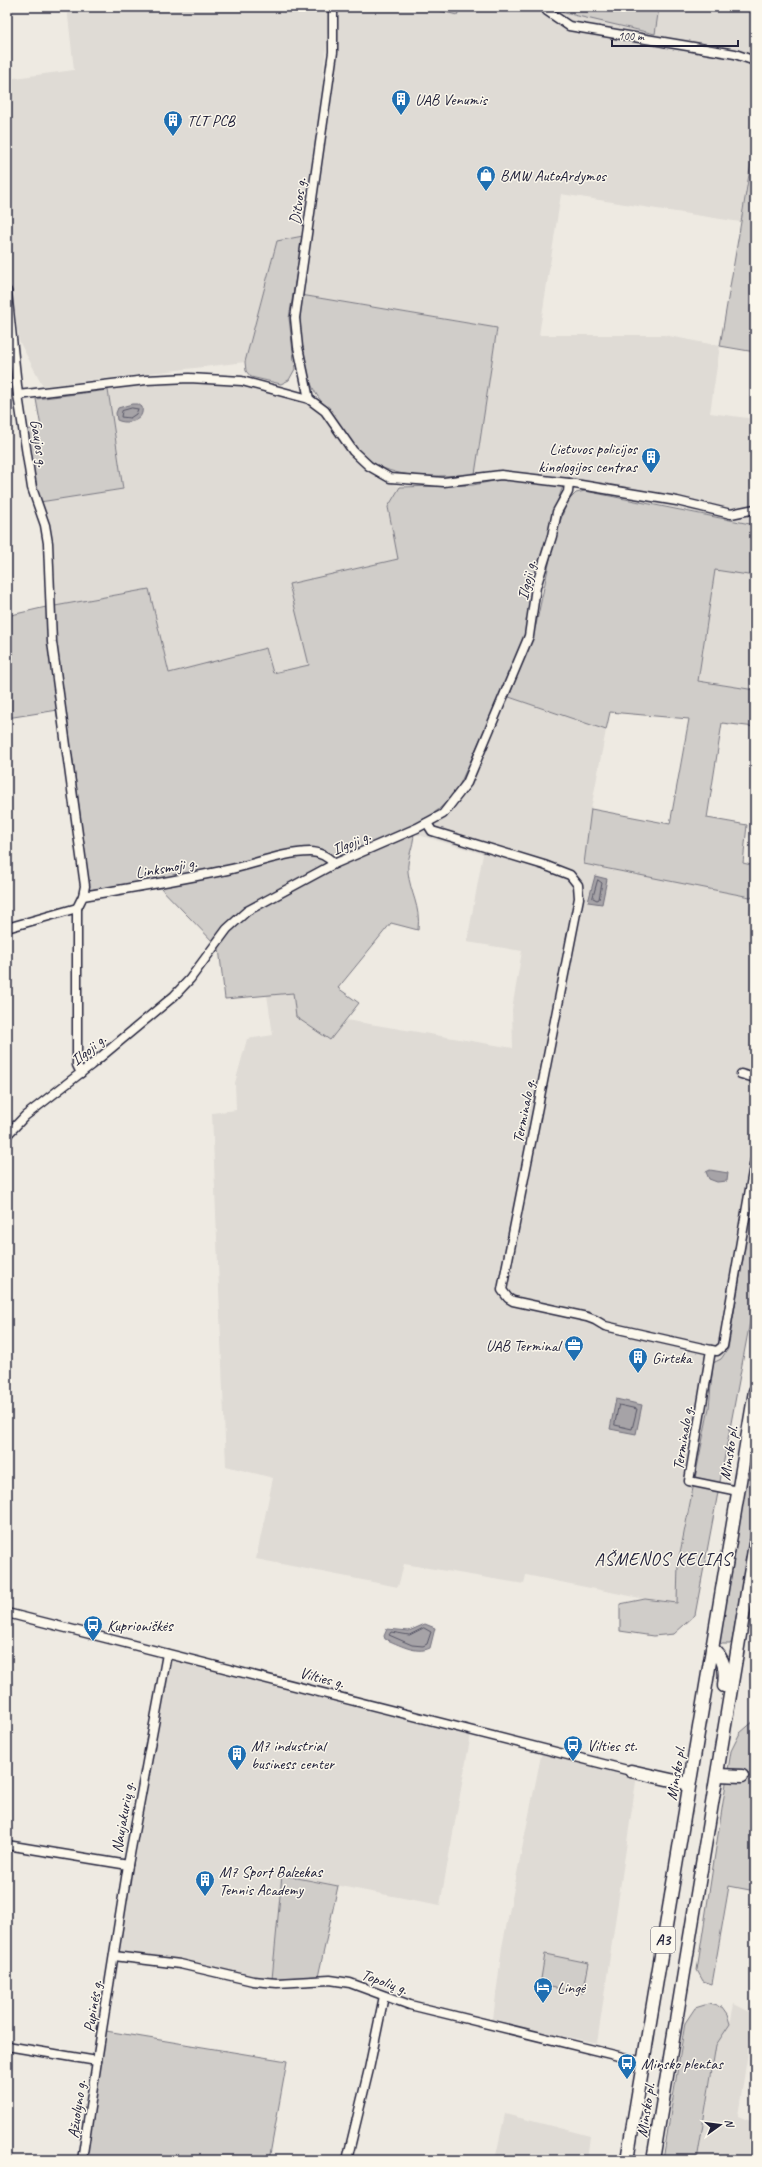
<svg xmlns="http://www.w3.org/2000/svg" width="762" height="2167" font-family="Caveat,sans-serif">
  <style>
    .built { fill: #dfdbd5 }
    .green { fill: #d0cdc9; stroke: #797882 }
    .water { fill: #a6a3a7; stroke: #716f7c }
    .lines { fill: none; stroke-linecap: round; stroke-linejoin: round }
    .shore { stroke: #575666; stroke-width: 1 }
    .minor-casing { stroke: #22223b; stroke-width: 11 }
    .highway-casing { stroke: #22223b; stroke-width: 15 }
    .minor { stroke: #fbf7ec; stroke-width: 8 }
    .highway { stroke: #fbf7ec; stroke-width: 12 }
    .labels { text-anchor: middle; stroke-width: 3; stroke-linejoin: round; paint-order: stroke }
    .shield { fill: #fbf7ec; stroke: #636270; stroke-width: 1 }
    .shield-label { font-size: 15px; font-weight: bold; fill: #22223b }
    .poi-label { font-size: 16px; fill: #22223b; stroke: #fbf7ec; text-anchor: start }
    .street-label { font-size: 16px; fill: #22223b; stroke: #fbf7ec }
    .quarter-label { font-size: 18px; letter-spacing: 1px; fill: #22223b; stroke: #fbf7ec }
  </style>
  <rect width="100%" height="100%" fill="#eeeae2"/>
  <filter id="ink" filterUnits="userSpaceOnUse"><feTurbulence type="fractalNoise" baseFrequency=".025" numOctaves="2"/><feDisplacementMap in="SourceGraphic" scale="8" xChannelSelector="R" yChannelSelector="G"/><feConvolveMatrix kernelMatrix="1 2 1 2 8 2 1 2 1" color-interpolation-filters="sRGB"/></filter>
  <g filter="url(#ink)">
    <g class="built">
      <polygon points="67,7 329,7 329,24 323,74 324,101 303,236 277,241 245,362 43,386 19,341 7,257 7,79 74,70"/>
      <polygon points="337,7 425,7 457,15 461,7 539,7 655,34 659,7 755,7 755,139 740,222 561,194 539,335 664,335 720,346 710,413 755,419 755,525 563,486 499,480 473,485 497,328 301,295 333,90 337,48"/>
      <polygon points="190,381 234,383 304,400 319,410 351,457 359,464 400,487 388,507 398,559 290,584 309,665 273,673 266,648 169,673 149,589 55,606 54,563 49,532 40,502 123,489 108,390 143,384"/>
      <polygon points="715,569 755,576 755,690 698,681"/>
      <polygon points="509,697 606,730 591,809 584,864 755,898 755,1186 728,1349 721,1359 713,1363 709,1408 678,1563 677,1604 645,1599 526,1575 524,1584 404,1564 398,1587 256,1559 273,1478 226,1466 212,1113 236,1110 235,1083 247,1039 273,1035 267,995 293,992 330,1040 346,1020 513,1048 512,1009 522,951 467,942 483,854 415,834 452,811 460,801 468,787"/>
      <polygon points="171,1659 471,1734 440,1905 282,1875 272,1979 237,1973 181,1960 118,1953"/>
      <polygon points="542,1751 565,1760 591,1766 609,1767 637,1775 597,2043 529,2029 493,2019 502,1947"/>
      <polygon points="734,2004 754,2014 738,2116 755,2123 755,2160 697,2160 716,2045 730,2024"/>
      <polygon points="505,2114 590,2136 587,2160 495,2160"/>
    </g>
    <g class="green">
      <polygon points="425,7 461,7 457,15"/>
      <polygon points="539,7 659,7 655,34"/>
      <polygon points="755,139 755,352 720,346"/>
      <polygon points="303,236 289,318 295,369 289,380 281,384 251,377 246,371 245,362 277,241"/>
      <path d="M301,295L497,328L475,474C445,476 406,480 379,466C360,456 351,441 339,425C331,412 319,401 313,388C299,360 299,325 301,295Z"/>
      <polygon points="108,390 123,489 40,502 26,430 41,427 36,399"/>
      <path d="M499,480H516L563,486L553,514L531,599L527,630L519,654L459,786C446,805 433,816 413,826C417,842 406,856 408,872C410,893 421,906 418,930L391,923L338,988L359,1003L330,1040L296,1017L293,993L225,999L219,948L153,880L89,890L77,790L56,643L55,606L149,589L169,673L266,648L273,673L309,665L289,584L398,559L388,507L400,487L473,485Z"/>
      <polygon points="585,491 755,525 755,576 715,570 698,681 755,690 755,727 722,723 707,818 747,825 743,863 755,866 755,898 584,864 591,809 670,824 689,719 610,712 606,730 509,697 536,625 555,536 567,502 576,493"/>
      <polygon points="46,607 58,710 7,718 7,616"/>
      <polygon points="755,1186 755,1295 695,1615 674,1634 653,1636 620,1631 620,1604 645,1599 677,1603 678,1563 709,1408 713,1363 721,1359 728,1349"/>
      <polygon points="755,1425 755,1507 732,1641 730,1644 721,1644 719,1638"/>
      <polygon points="755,1720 755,1891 729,1886 712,1984 703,1981 697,1970 731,1751 740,1733"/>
      <polygon points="282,1875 338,1886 318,1977 272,1979"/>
      <polygon points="545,1954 589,1963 583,1993 540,1985"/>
      <polygon points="708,2004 722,2007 727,2014 730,2024 716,2045 697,2160 663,2160 685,2023 695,2008"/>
      <polygon points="106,2031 287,2061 269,2160 86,2160"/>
    </g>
    <g class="water">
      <path d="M132,404H138L142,407C145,421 127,425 117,420L116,413L118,408Z"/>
      <polygon points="595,876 607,879 602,904 588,902"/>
      <polygon points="710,1170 728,1173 727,1181 717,1182 709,1179 706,1172"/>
      <polygon points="616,1399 642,1405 636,1434 610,1429"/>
      <path d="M425,1624L435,1628L430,1648C416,1655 398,1644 385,1639L384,1636L387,1629L409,1631Z"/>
    </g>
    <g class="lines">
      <g class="shore">
        <polygon points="132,408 138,409 136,414 130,418 121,417 122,411"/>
        <polygon points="598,880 602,883 599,899 597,900 593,898"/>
        <polygon points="619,1405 637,1409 632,1429 615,1425"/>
        <polygon points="424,1628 431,1632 427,1644 423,1646 412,1645 389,1635 391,1632 409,1635"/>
      </g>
      <g class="minor-casing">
        <g id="minor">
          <polyline points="547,11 569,26 735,54 755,61"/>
          <polyline points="7,291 18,395 32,488 45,525 48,543 52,642 85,886 83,896"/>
          <polyline points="18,395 146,380 189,378 242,381 309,399 325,411 353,451 369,466 390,478 444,482 501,475 569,483 677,501 731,514 755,509"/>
          <polyline points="309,399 298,347 295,318 333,52 333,7"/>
          <polyline points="427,823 432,831 544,865 570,875 578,885 579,898 502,1290 508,1298 513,1301 587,1317 595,1320 605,1326 711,1350 689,1481 738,1491"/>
          <polyline points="77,908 77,1065 81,1073"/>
          <path d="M7,928L77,908L83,896C131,888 179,880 227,870C252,865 284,852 310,852C319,852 329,857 334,864"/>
          <polyline points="741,1074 755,1078"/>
          <polyline points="7,1135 25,1116 91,1065 174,996 190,979 227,929 247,911 334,864 417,828 443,814 467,783 529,636 536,587 552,536 557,512 568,492 569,483"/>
          <polyline points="711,1350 717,1351 723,1346 755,1160"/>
          <polyline points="7,1613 631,1771"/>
          <polyline points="7,1845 128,1865 167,1654"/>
          <polyline points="114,1956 180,1964 253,1981 277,1983 330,1980 350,1983 410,2005 643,2062"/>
          <polyline points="7,2046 97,2061 128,1865"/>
          <polyline points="82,2160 97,2061"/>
          <polyline points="347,2160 369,2069 384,1996"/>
        </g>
      </g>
      <g class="highway-casing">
        <g id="highway">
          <path d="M712,1648C725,1659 726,1670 724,1686"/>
          <polyline points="631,1771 689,1784"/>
          <polyline points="718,1775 742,1776"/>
          <polyline points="627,2160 755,1391"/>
          <polyline points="653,2160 755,1544"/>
        </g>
      </g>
      <use href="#minor" class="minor"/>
      <use href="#highway" class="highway"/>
    </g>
  </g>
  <defs>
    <g id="building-pin" transform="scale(1)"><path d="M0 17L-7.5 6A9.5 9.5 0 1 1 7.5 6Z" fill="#1f6fb2" stroke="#fbf7ec"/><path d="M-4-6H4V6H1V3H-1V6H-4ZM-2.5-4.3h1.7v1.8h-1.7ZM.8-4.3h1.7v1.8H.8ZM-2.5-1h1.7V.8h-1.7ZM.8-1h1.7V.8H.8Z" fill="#fff"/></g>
    <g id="shop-pin" transform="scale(1)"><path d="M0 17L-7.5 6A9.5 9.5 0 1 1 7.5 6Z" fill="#1f6fb2" stroke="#fbf7ec"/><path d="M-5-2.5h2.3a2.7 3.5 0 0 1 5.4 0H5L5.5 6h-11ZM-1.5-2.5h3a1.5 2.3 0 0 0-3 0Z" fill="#fff"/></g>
    <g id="office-pin" transform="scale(1)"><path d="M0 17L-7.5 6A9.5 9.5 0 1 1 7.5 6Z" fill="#1f6fb2" stroke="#fbf7ec"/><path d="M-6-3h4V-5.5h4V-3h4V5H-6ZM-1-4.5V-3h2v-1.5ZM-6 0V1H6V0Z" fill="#fff"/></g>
    <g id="bus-pin" transform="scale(1)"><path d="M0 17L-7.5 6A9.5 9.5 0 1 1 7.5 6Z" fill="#1f6fb2" stroke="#fbf7ec"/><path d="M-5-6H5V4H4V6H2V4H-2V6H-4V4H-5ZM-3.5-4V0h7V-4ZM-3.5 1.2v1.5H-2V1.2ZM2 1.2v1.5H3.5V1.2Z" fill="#fff"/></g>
    <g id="hotel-pin" transform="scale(1)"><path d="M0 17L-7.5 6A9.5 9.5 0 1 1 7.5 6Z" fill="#1f6fb2" stroke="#fbf7ec"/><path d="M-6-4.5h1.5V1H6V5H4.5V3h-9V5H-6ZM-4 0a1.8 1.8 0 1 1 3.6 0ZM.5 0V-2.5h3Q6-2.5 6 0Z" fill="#fff"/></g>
  </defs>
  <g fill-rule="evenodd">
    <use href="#building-pin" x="401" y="99"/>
    <use href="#building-pin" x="173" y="120"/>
    <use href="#shop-pin" x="486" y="175"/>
    <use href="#building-pin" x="651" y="457"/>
    <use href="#office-pin" x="574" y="1345"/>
    <use href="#building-pin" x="638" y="1357"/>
    <use href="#bus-pin" x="93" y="1625"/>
    <use href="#bus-pin" x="573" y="1745"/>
    <use href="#building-pin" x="237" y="1754"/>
    <use href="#building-pin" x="205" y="1880"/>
    <use href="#hotel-pin" x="543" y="1987"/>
    <use href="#bus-pin" x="627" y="2063"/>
  </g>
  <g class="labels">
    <rect class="shield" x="651" y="1927" width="24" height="26" rx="3"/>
    <g class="shield-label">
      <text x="663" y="1945">A3</text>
    </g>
    <g class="poi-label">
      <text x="415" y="105">UAB Venumis</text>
      <text x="187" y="126">TLT PCB</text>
      <text x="500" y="181">BMW AutoArdymos</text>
      <text x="637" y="454" text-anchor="end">Lietuvos policijos<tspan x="637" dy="18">kinologijos centras</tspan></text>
      <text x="560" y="1351" text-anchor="end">UAB Terminal</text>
      <text x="652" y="1363">Girteka</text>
      <text x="107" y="1631">Kuprioniškės</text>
      <text x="251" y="1751">M7 industrial<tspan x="251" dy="18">business center</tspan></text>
      <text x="587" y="1751">Vilties st.</text>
      <text x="219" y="1877">M7 Sport Balzekas<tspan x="219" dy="18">Tennis Academy</tspan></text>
      <text x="557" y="1993">Lingė</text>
      <text x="641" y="2069">Minsko plentas</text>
    </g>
    <g class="street-label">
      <text transform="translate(297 201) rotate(-82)" y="6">Ditvos g.</text>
      <text transform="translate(40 443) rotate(81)" y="6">Gaujos g.</text>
      <text transform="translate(526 580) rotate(-77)" y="6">Ilgoji g.</text>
      <text transform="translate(351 842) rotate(-23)" y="6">Ilgoji g.</text>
      <text transform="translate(166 867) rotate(-10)" y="6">Linksmoji g.</text>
      <text transform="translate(88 1049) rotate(-39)" y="6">Ilgoji g.</text>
      <text transform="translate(523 1111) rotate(-79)" y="6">Terminalo g.</text>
      <text transform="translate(682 1438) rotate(-81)" y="6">Terminalo g.</text>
      <text transform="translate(728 1453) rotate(-81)" y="6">Minsko pl.</text>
      <text transform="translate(322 1677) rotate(14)" y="6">Vilties g.</text>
      <text transform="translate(675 1773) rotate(-80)" y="6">Minsko pl.</text>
      <text transform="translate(122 1817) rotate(-80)" y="6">Naujakurių g.</text>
      <text transform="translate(385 1981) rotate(20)" y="6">Topolių g.</text>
      <text transform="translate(92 2006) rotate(-81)" y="6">Pupinės g.</text>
      <text transform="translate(76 2109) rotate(-82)" y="6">Ąžuolyno g.</text>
      <text transform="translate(645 2110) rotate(-81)" y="6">Minsko pl.</text>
    </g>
    <g class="quarter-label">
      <text x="663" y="1565">AŠMENOS KELIAS</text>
    </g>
  </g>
  <rect width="762" height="2167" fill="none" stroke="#fbf7ec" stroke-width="24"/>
  <rect x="12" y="12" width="738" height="2143" fill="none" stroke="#22223b" stroke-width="1.5" filter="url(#ink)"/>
  <g transform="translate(720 2125) rotate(76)" stroke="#fbf7ec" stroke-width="3" paint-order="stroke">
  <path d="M0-3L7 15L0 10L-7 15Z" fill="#22223b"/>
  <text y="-6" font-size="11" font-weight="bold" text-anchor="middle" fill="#22223b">N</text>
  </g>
  <path d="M612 40v6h126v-6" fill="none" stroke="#22223b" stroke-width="2"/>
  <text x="618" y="40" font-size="12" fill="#22223b" stroke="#fbf7ec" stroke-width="3" paint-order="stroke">100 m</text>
</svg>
